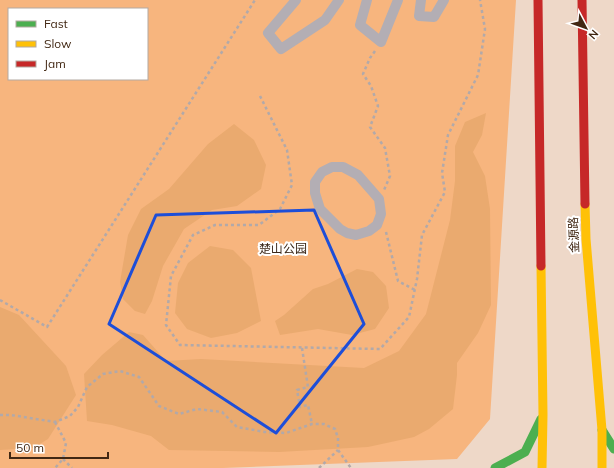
<svg xmlns="http://www.w3.org/2000/svg" width="614" height="468" font-family="Mulish,'Noto Sans SC',sans-serif">
  <style>
    .green { fill: #f7b57e; fill-rule: evenodd }
    .forest { fill: #eaaa6f }
    .lines { fill: none; stroke-linecap: round; stroke-linejoin: round }
    .path { stroke: #b2a9a9; stroke-width: 2.5; stroke-dasharray: 3 3; stroke-linecap: butt }
    .street { stroke: #b3aeb4; stroke-width: 10 }
    .fast { stroke: #4caf50; stroke-width: 9 }
    .slow { stroke: #ffc107; stroke-width: 9 }
    .jam { stroke: #c62828; stroke-width: 9 }
    .marked { fill: none; stroke: #1d4ed8; stroke-width: 3; stroke-linejoin: round }
    .labels { text-anchor: middle; stroke-width: 4; stroke-linejoin: round; paint-order: stroke }
    .street-label { font-size: 12px; fill: #412713; stroke: #fff }
    .park-label { font-size: 12px; fill: #3a2719; stroke: #fff }
  </style>
  <rect width="100%" height="100%" fill="#eed8c8"/>
  <path class="green" d="M0,0H516L490,419L457,459L223,468H0ZM9,9H147V79H9Z"/>
  <g class="forest">
    <polygon points="486,113 482,135 473,152 485,176 490,209 491,305 478,333 457,363 457,375 453,409 429,429 414,437 368,447 279,452 169,450 151,436 112,425 87,421 84,374 102,355 129,332 143,335 166,361 201,359 364,368 399,351 426,314 450,220 455,181 455,146 465,122"/>
    <polygon points="234,124 254,140 266,165 261,189 237,206 212,210 184,229 163,266 152,301 145,314 135,311 123,299 120,282 128,235 141,209 169,189 208,144"/>
    <polygon points="210,246 233,250 251,268 261,321 237,333 211,338 187,329 175,313 178,283 188,263"/>
    <polygon points="357,269 373,272 386,286 389,308 375,329 352,335 318,329 280,335 275,321 284,315 313,289 328,284"/>
    <polygon points="0,307 19,315 66,366 76,395 48,439 33,448 0,450"/>
  </g>
  <g class="lines">
    <g class="path">
      <polyline points="375,51 370,58 363,74 371,86 378,106 370,127 385,148 390,176 384,190"/>
      <polyline points="260,96 287,150 292,185 280,209 259,225 215,225 193,235 171,276 166,325 180,345 380,349 409,317 417,279 422,235 445,192 442,173 448,135 478,75 485,29 480,0"/>
      <polyline points="386,232 398,281 415,290"/>
      <polyline points="0,300 47,327 255,0"/>
      <polyline points="302,348 308,387 297,390 300,407 308,405 312,424"/>
      <polyline points="0,415 11,415 55,422 70,416 78,407 87,387 103,374 120,371 139,377 159,406 179,414 197,409 222,412 237,427 265,432 286,433 312,424 324,424 335,429 338,438 338,450 351,468"/>
      <polyline points="55,422 66,443 63,459 55,468"/>
      <polyline points="63,459 72,468"/>
      <polyline points="319,468 338,450"/>
    </g>
    <g class="street">
      <polyline points="296,0 268,33 281,49 325,20 339,0"/>
      <polyline points="367,0 360,25 381,42 398,0"/>
      <polyline points="421,0 419,16 434,17 444,0"/>
      <polygon points="332,167 343,167 358,175 379,199 381,214 377,225 369,231 356,235 347,233 340,229 320,209 315,193 315,182 322,172"/>
    </g>
    <g class="fast">
      <polyline points="602,430 614,449"/>
      <polyline points="495,468 525,452 541,419"/>
    </g>
    <g class="slow">
      <polyline points="585,204 586,239 602,430 602,468"/>
      <polyline points="541,266 543,415 542,468"/>
    </g>
    <g class="jam">
      <polyline points="538,0 541,266"/>
      <polyline points="582,0 585,204"/>
    </g>
  </g>
  <path class="marked" d="M314,210L364,324L276,433L109,324L156,215Z"/>
  <g class="labels">
    <g class="street-label">
      <text transform="translate(574 235) rotate(-92)" y="4">金源路</text>
    </g>
    <g class="park-label">
      <text x="283" y="253">楚山公园</text>
    </g>
  </g>
  <rect x="8" y="8" width="140" height="72" fill="#ffffff" stroke="#b3a9a1"/>
  <rect x="16" y="21" width="20" height="6" fill="#4caf50" stroke="#b3a9a1"/>
  <text x="44" y="28" font-size="12" fill="#412713">Fast</text>
  <rect x="16" y="41" width="20" height="6" fill="#ffc107" stroke="#b3a9a1"/>
  <text x="44" y="48" font-size="12" fill="#412713">Slow</text>
  <rect x="16" y="61" width="20" height="6" fill="#c62828" stroke="#b3a9a1"/>
  <text x="44" y="68" font-size="12" fill="#412713">Jam</text>
  <g transform="translate(586 28) rotate(131)" stroke="#ffffff" stroke-width="3" paint-order="stroke">
  <path d="M0-3L7 15L0 10L-7 15Z" fill="#412713"/>
  <text y="-6" font-size="11" font-weight="bold" text-anchor="middle" fill="#412713">N</text>
  </g>
  <path d="M10 452v6h98v-6" fill="none" stroke="#412713" stroke-width="2"/>
  <text x="16" y="452" font-size="12" fill="#412713" stroke="#ffffff" stroke-width="3" paint-order="stroke">50 m</text>
</svg>
